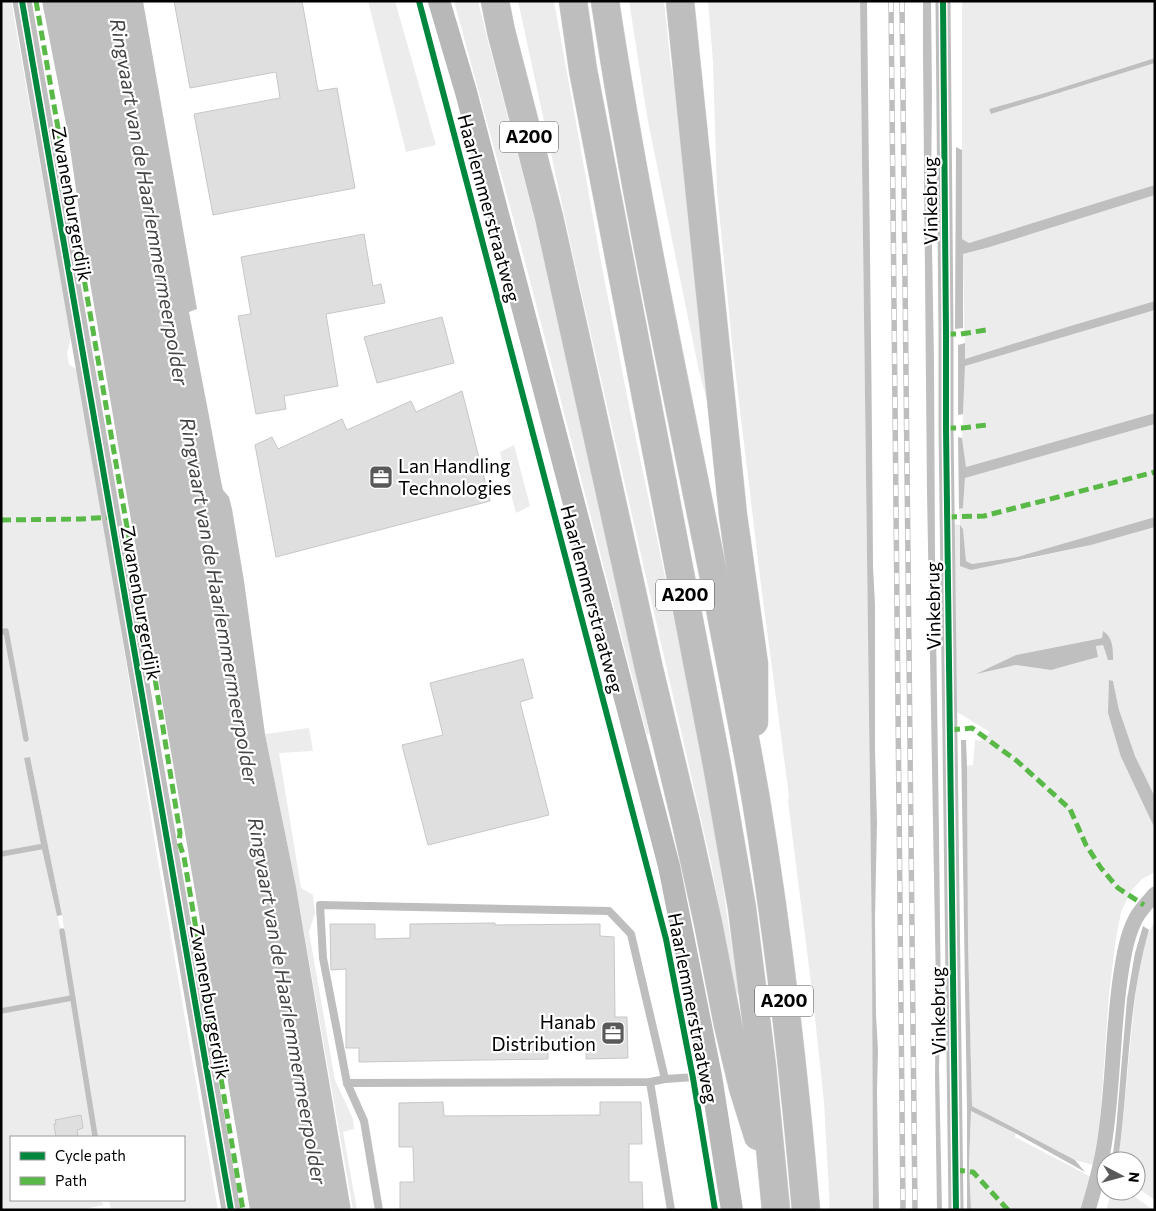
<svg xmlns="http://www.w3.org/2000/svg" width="1156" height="1211" font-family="Commissioner,sans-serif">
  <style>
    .green { fill: #ececec; fill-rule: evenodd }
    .water { fill: #bfbfbf }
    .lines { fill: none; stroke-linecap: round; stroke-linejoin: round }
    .stream { stroke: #bfbfbf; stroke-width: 5.5 }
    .building { fill: #dfdfdf; stroke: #c7c7c7 }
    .motorway-casing { stroke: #dbdbdb; stroke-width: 29 }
    .service { stroke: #bebebe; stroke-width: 8 }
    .minor { stroke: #bebebe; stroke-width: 15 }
    .tertiary { stroke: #bebebe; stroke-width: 19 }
    .secondary { stroke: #b8b8b8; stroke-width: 22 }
    .motorway { stroke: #bebebe; stroke-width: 28 }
    .rail-casing { stroke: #bebebe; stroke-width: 5.5 }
    .rail { stroke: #fff; stroke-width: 4; stroke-dasharray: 11; stroke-linecap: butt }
    .quiet { stroke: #58b947; stroke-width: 5; stroke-dasharray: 10 5; stroke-linecap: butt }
    .cycleway-casing { stroke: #fff; stroke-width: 9 }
    .cycleway { stroke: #00873e; stroke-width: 6 }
    .labels { text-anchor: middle; stroke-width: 4.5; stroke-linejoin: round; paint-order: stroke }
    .shield { fill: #fff; stroke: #4c4c4c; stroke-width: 1 }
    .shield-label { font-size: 18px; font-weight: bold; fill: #000 }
    .street-label { font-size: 19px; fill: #000; stroke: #fff }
    .poi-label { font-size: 19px; fill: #000; stroke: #fff; text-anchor: start }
    .water-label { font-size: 20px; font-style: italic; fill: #444; stroke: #fff }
  </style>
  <rect width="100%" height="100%" fill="#fff"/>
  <g class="green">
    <path d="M1,1H11L71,337L67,354L69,364L77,370L100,500L156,849L218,1210H111L109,1200H184V1137H11V1200H102L103,1205L81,1210H1ZM30,757L62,915L73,985L41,845L24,758Z"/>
    <polygon points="368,1 395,1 436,145 406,152"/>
    <polygon points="454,1 478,1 486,34 537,229 649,733 647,735 528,273"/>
    <polygon points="518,1 554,1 602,267 628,401 694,714 716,832 726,909 740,995 735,992 711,863 576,269"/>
    <polygon points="629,1 664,1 670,59 702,252 722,456 699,371 676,259 647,116"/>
    <polygon points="708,1 860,1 872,952 873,1210 830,1210 824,1102 813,999 788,801 789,796 761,585 733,352 717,191 713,62"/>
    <polygon points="962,1 1155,1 1155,58 1045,93 989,109 991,114 1155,63 1155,186 969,243 962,239"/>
    <polygon points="1155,195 1155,301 1067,327 965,359 963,254 990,247"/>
    <polygon points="1155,310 1155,413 966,467 962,438 965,366"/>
    <path d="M1155,424V517L1017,557L972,564L966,561L963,529L960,566L1018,561L1091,545L1155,527V797L1128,742L1119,710L1113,681L1121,757L1155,829V872L1142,879L1131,891L1121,912L1116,938L1109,994L1099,1134L1093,1165L1075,1160L972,1106L968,943L967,777V766L973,765L975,740L981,741L990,732L957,712L954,524L960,525L959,509L963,508L965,478ZM1103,632L1108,660L1103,645H1096L1098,657L1051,670L1016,665L979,673L1016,655L1102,638Z"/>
    <polygon points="514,445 530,506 516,513 500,452"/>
    <polygon points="309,728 313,751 279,753 301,888 313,895 315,913 309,932 335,1080 353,1119 354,1129 343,1132 357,1210 353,1210 296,887 265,734"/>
    <path d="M1155,921V1200L1136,1187V1161H1118C1125,1111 1128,1060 1134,1009C1137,983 1140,944 1155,921Z"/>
    <polygon points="971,1111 1015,1133 1015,1137 1093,1178 1082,1210 971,1210 969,1164"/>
    <polygon points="1112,1191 1127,1191 1153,1210 1106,1210"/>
  </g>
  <g class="water">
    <polygon points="42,1 143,1 197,309 189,312 209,416 221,481 223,490 229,497 232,509 244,581 265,734 296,887 351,1210 250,1210 86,259 68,134"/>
    <path d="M860,1H867C869,190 872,378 873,567L875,604V750L877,822L875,918L876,1015L878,1050L877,1092L879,1210H873L872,952Z"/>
    <polygon points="923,1 931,1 932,96 931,190 934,361 935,556 939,834 941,1009 939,1066 942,1210 937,1210 935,1076 936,988 927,492 923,55"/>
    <polygon points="1155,58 1155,63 991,114 989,109 1045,93"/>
    <polygon points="956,147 962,150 962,239 969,243 1155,185 1155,195 990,247 963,254 963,328 955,329"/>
    <polygon points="1155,301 1155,310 965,366 963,414 958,415 958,345 965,343 965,359 1067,327"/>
    <polygon points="1155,413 1155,424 965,478 963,508 959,509 958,437 962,438 966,467"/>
    <polygon points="1155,517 1155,527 1091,545 971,570 960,566 960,525 963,529 966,561 972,564 1017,557"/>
    <path d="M1103,631C1113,637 1113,649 1113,660H1108L1103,645L1096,646L1098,657L1051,670L1016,665L976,674L1016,655L1102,638Z"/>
    <polygon points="1109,680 1113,681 1119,710 1135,756 1155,797 1155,829 1121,757 1108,713"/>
    <polygon points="961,740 966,740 967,766 968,943 972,1106 1075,1160 1085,1172 1015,1133 971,1111 969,1164 971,1210 967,1210 967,1109"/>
    <polygon points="30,757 62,915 57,916 41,845 24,758"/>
    <path d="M1143,926L1149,930C1127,1005 1129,1084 1118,1161H1112L1116,1130L1127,999L1135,953Z"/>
  </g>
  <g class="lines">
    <g class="stream">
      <polyline points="1,632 6,631 26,739"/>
      <polyline points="1,854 45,846"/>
      <polyline points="62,931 95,1136"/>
      <polyline points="1,1011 72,998"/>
    </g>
  </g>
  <g class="building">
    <polygon points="174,1 302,1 318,91 337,88 355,188 213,215 194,114 280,98 276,72 190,88"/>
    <polygon points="364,234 373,286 381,284 385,303 326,314 338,386 284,396 286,409 256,414 238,316 251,314 241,257"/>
    <polygon points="442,317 454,363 377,383 364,337"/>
    <polygon points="462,391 490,501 276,557 255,445 272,437 278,449 342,419 347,430 411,401 416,412"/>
    <polygon points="523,659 533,698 520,702 549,815 428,845 402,745 443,735 430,683"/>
    <polygon points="495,923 495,925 600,924 600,936 614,937 615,1017 627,1017 628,1058 586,1059 586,1046 548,1046 548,1059 359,1062 359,1048 346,1048 346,969 331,970 330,924 375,924 375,939 410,938 410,924"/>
    <polygon points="443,1102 444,1116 600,1115 600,1102 641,1102 642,1144 629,1144 629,1182 642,1182 643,1210 400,1210 400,1182 414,1182 413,1147 399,1147 399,1103"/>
    <polygon points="81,1115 83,1128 77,1130 78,1137 56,1137 54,1124 56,1124 55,1120"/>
  </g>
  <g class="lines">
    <g class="motorway-casing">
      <g id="motorway">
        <polyline points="495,1 501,31 549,217 649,669 686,823 708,923 728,1025 743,1088 758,1136"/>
        <polyline points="573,1 583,70 717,765 742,908 762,1066 776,1210"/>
        <path d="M605,1C635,198 677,393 716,588C729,657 743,725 755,794C778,932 794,1071 806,1210"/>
        <polyline points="680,1 733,515 754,664 754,722"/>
      </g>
    </g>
    <g class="service">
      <polyline points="650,1082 671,1210"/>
      <polyline points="347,1083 650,1082 665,1079 710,1076"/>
      <polyline points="379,1210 364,1121 347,1083 323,958 320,905 609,911 631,934 665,1079"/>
    </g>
    <g class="minor">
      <polyline points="943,1 946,334 946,428 956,1210"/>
      <path d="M1088,1210C1096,1184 1103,1159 1106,1132C1113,1082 1113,1031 1120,980C1123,960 1126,937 1136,918C1141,909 1148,902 1155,894"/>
    </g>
    <polyline class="tertiary" points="22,1 231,1210"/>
    <polyline class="secondary" points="439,1 466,92 669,866 711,1076 732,1210"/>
    <use href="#motorway" class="motorway"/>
    <g class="rail-casing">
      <g id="rail">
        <polyline points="891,1 903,1210"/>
        <polyline points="902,1 915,1210"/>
      </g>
    </g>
    <use href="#rail" class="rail"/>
    <g class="quiet">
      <polyline points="36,1 141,608 143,631 151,654 180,833 179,842 184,857 243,1210"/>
      <polyline points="946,334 961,334 986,330"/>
      <polyline points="946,428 962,428 987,425"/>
      <polyline points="947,517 984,516 1155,472"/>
      <polyline points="1,520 81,519 111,517"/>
      <polyline points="950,730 972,728 1017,761 1070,809 1086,845 1101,868 1118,888 1144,905"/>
      <polyline points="955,1170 973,1172 1008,1210"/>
    </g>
    <g class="cycleway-casing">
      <g id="cycleway">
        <polyline points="22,1 231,1210"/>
        <polyline points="419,1 666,939 693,1078 715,1210"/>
        <polyline points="943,1 946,334 946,428 956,1210"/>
      </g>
    </g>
    <use href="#cycleway" class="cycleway"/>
  </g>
  <defs>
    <g id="office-square" transform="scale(1.25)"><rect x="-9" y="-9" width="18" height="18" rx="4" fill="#595959" stroke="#fff"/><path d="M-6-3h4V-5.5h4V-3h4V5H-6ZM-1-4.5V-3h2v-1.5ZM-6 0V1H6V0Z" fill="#fff"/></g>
  </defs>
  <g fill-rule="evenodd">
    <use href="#office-square" x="381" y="477"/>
    <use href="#office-square" x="613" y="1033"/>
  </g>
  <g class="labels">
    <g class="shield">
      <rect x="500" y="121.5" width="58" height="31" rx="4"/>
      <rect x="656" y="579.5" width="58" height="31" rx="4"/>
      <rect x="755" y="985.5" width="58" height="31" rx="4"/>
    </g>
    <g class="shield-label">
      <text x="529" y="143">A200</text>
      <text x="685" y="601">A200</text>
      <text x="784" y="1007">A200</text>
    </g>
    <g class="street-label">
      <text transform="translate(930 201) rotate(-91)" y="7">Vinkebrug</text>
      <text transform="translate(72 204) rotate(80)" y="7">Zwanenburgerdijk</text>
      <text transform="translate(489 208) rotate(75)" y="7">Haarlemmerstraatweg</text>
      <text transform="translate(592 599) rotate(75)" y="7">Haarlemmerstraatweg</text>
      <text transform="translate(141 603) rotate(80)" y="7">Zwanenburgerdijk</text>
      <text transform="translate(933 606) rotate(-91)" y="7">Vinkebrug</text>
      <text transform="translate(210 1002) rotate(80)" y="7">Zwanenburgerdijk</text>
      <text transform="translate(693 1008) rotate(79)" y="7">Haarlemmerstraatweg</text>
      <text transform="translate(938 1011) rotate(-91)" y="7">Vinkebrug</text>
    </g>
    <g class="poi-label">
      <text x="398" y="473">Lan Handling<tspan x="398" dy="22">Technologies</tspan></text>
      <text x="596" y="1029" text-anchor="end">Hanab<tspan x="596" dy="22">Distribution</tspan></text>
    </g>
    <g class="water-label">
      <text transform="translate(149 202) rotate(80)" y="7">Ringvaart van de Haarlemmermeerpolder</text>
      <text transform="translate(219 601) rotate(80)" y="7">Ringvaart van de Haarlemmermeerpolder</text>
      <text transform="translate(287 1001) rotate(80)" y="7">Ringvaart van de Haarlemmermeerpolder</text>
    </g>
  </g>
  <rect width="1156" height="1211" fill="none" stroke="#000000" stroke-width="5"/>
  <rect x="10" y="1136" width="175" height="65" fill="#ffffff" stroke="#999999"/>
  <rect x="20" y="1152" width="25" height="8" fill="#00873e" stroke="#999999"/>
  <text x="55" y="1161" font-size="15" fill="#000000">Cycle path</text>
  <rect x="20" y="1177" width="25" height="8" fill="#58b947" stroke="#999999"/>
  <text x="55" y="1186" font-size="15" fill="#000000">Path</text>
  <g transform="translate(1121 1176) rotate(96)"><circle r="24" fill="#ffffff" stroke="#999999"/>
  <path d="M0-4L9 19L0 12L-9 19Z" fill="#595959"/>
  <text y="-8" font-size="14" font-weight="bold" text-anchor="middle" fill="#000000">N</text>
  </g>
</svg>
